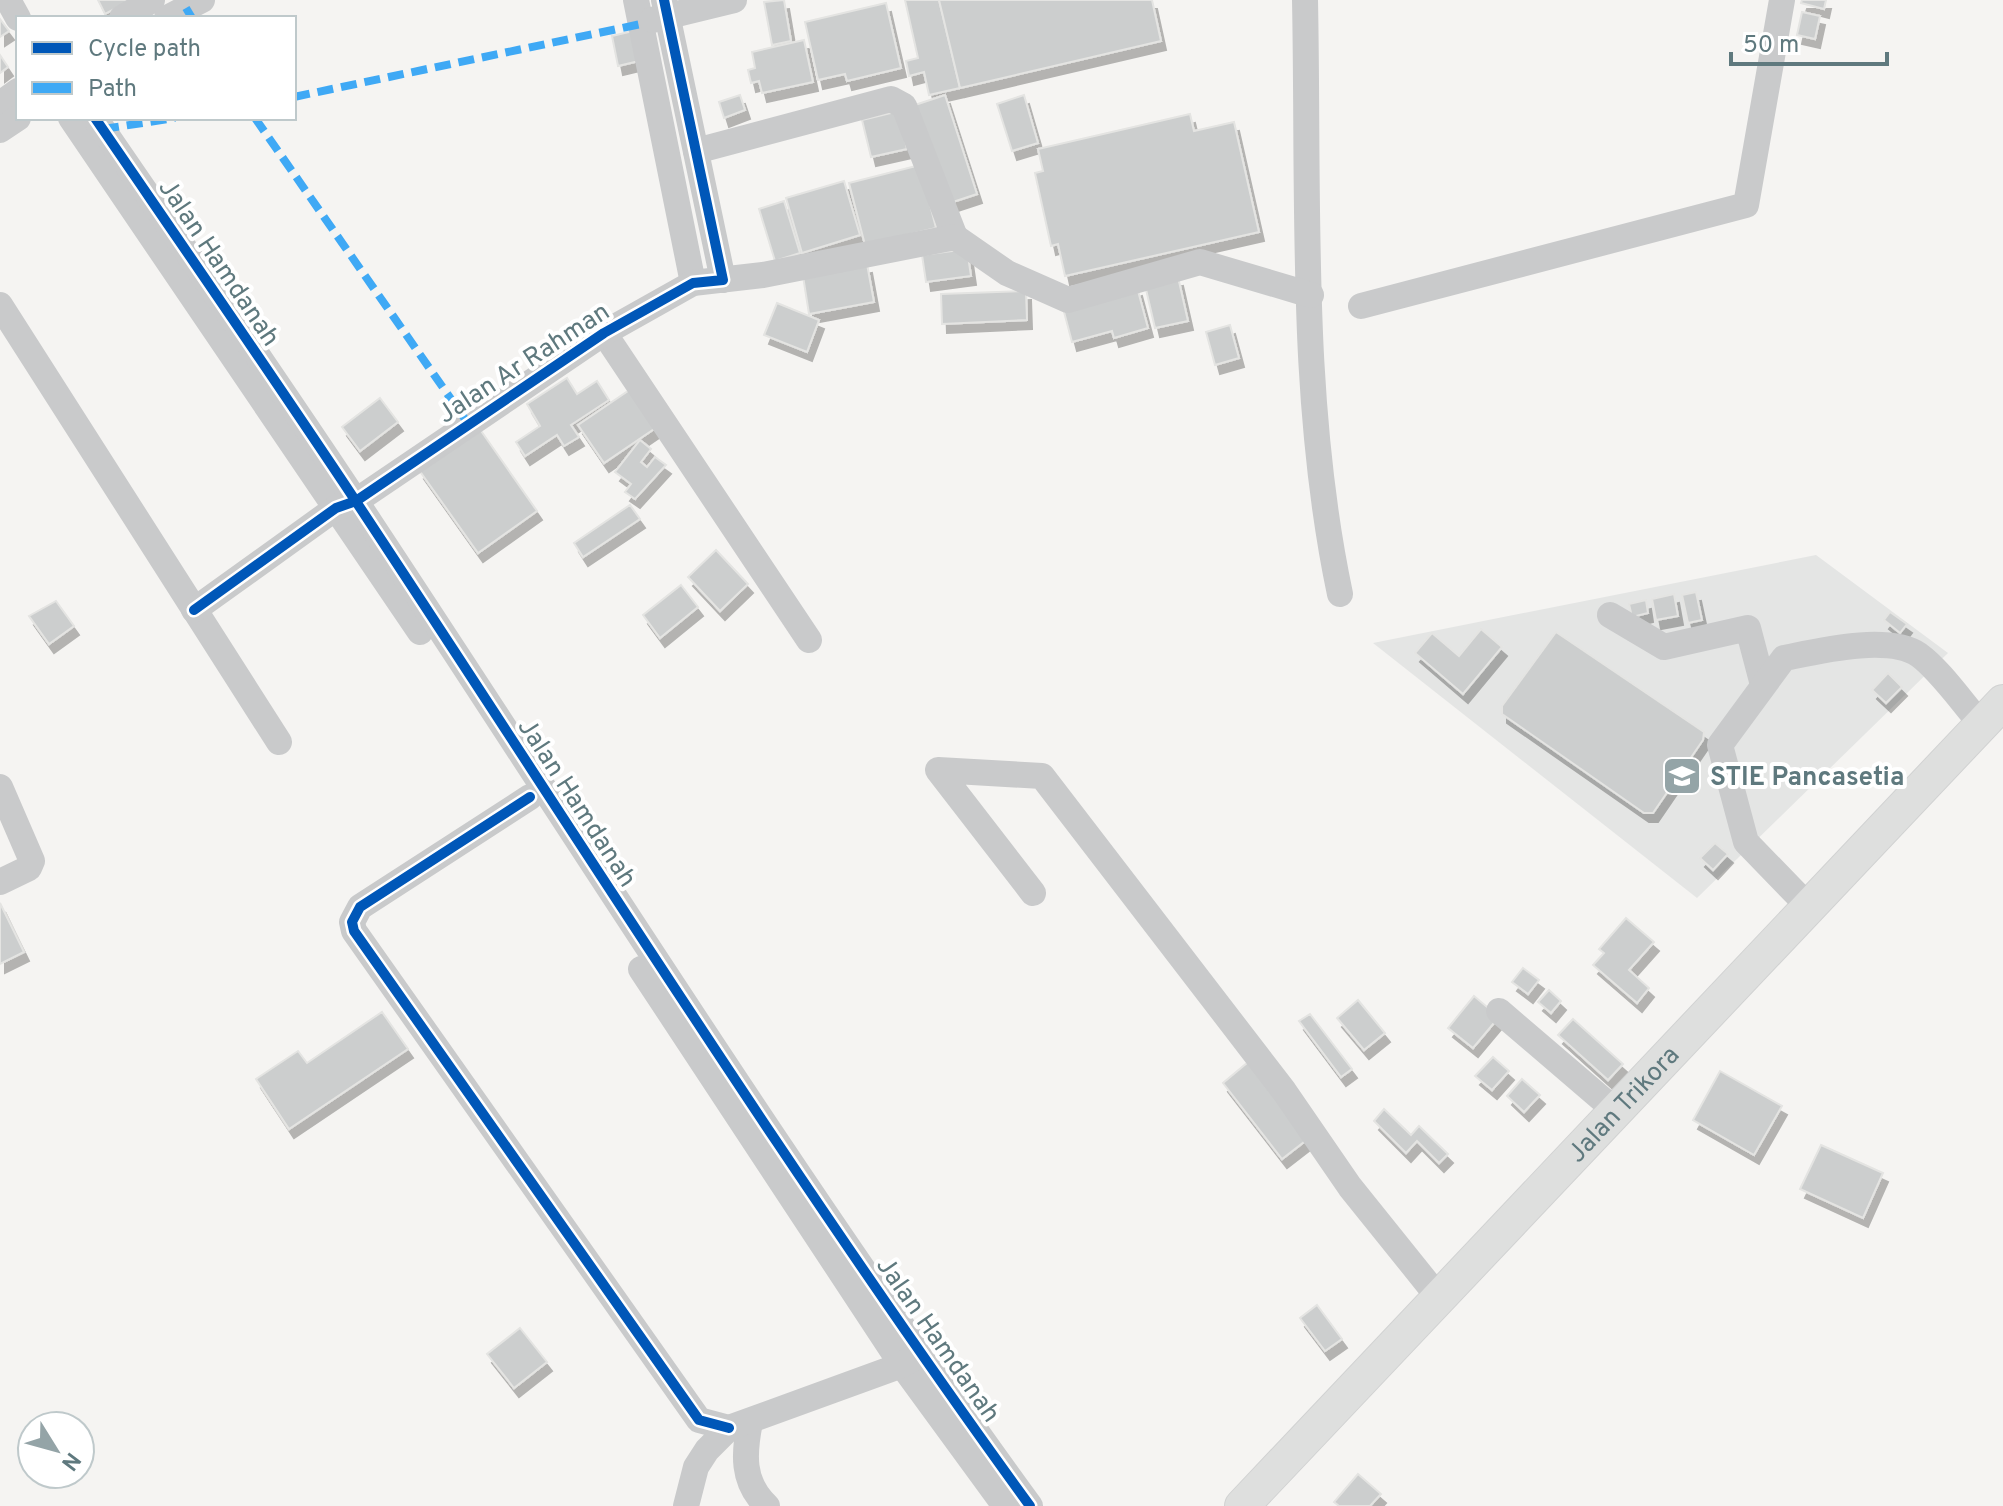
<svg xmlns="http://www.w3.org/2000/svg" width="2003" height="1506" font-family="Overpass,sans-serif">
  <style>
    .built { fill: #e4e5e4 }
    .building { fill: #cccece; stroke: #e4e4e2; stroke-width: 2; filter: url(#shadow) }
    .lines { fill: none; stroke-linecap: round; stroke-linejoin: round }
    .major-casing { stroke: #d1d2d2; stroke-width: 36 }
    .minor { stroke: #c9cacb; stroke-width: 26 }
    .major { stroke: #dedfde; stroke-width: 34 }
    .quiet { stroke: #3fa9f5; stroke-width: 8; stroke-dasharray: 16 8; stroke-linecap: butt }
    .cycleway-casing { stroke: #fff; stroke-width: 15 }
    .cycleway { stroke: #0057b8; stroke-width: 10 }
    .labels { text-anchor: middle; stroke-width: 8; stroke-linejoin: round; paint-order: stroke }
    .street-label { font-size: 26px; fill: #5f797e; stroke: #fff }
    .poi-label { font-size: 26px; font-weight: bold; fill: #5f797e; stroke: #fff; text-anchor: start }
  </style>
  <defs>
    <filter id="shadow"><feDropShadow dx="5" dy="9" stdDeviation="0" flood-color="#0004"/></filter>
  </defs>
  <rect width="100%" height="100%" fill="#f5f4f2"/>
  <polygon class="built" points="1816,555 1948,653 1697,898 1373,643"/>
  <g class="building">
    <polygon points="98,0 132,0 105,14"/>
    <polygon points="784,0 791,41 772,45 764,2"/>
    <polygon points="905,0 939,0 960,88 929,95 924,72 909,76 906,61 918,58"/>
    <polygon points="939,0 1152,0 1161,41 960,88"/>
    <polygon points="1802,0 1826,0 1824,9 1801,3"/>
    <polygon points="886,3 901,68 847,81 845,74 818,80 805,22"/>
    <polygon points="1802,12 1820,16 1815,39 1797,35"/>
    <polygon points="0,19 9,31 0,37"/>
    <polygon points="633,31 639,61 618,66 612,36"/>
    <polygon points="804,40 813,82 762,93 759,81 751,83 748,70 755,68 752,52"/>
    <polygon points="0,55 8,67 0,73"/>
    <polygon points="740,95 745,110 724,118 719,102"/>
    <polygon points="945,95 977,194 947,204 915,105"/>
    <polygon points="1024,95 1038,143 1012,151 997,104"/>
    <polygon points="899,111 907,149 871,157 862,120"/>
    <polygon points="1190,114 1194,131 1234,122 1259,232 1065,276 1058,244 1051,246 1035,173 1043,171 1038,149"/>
    <polygon points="920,165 936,228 865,245 849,183"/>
    <polygon points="844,181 860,235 802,253 786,198"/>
    <polygon points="784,201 800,253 775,261 759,209"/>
    <polygon points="967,249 971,276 926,282 922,255"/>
    <polygon points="867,264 874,302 809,314 803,276"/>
    <polygon points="1178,277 1188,321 1155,328 1145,285"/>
    <polygon points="1137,287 1148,328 1114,338 1112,331 1072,342 1063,308"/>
    <polygon points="1026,291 1027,320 942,324 941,294"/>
    <polygon points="777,303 819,320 807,352 764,335"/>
    <polygon points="1230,325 1239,358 1215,365 1206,332"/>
    <polygon points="567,378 577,394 597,381 609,400 571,425 579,437 564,446 557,435 525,456 516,442 540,426 527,404"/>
    <polygon points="631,389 657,427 604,463 578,425"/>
    <polygon points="380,398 398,422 360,451 342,427"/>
    <polygon points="479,428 537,511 478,553 419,470"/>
    <polygon points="640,440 651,449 641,462 647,467 655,457 666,465 635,499 625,492 631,484 615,472"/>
    <polygon points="630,505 640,519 583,557 574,543"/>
    <polygon points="716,550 748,584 720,611 688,577"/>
    <polygon points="681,585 698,607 660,638 643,615"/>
    <polygon points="1696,592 1702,620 1688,623 1682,595"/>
    <polygon points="1674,594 1678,616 1656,620 1652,599"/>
    <polygon points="1646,600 1648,613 1632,617 1629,604"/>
    <polygon points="56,601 74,626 49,644 29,616"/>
    <polygon points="1890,612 1907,624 1900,633 1884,620"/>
    <polygon points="1481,629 1502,647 1463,694 1415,653 1432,633 1459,656"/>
    <polygon points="1556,632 1704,732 1703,740 1653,813 1644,813 1502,714 1502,706"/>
    <polygon points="1888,673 1902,687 1886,703 1872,690"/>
    <polygon points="1715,843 1728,854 1713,870 1700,858"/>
    <polygon points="0,903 24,952 0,964"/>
    <polygon points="1626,918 1654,942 1629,970 1649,988 1637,1003 1593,965 1604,953 1599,949"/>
    <polygon points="1523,968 1539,980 1528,994 1512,982"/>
    <polygon points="1549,990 1561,1001 1551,1013 1538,1002"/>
    <polygon points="1474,996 1499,1017 1473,1048 1448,1028"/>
    <polygon points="1358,1000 1385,1033 1364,1050 1337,1018"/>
    <polygon points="382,1012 408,1049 289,1129 256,1079 298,1051 307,1063"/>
    <polygon points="1310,1014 1352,1069 1341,1077 1299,1021"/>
    <polygon points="1573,1019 1623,1064 1608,1080 1558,1035"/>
    <polygon points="1493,1057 1509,1071 1492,1090 1475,1076"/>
    <polygon points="1253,1058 1313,1135 1282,1159 1223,1083"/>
    <polygon points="1720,1071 1782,1106 1754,1155 1693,1120"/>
    <polygon points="1522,1079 1540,1095 1524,1112 1507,1096"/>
    <polygon points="1384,1109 1411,1135 1419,1126 1448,1154 1439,1163 1417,1141 1406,1153 1374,1121"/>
    <polygon points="1821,1145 1883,1173 1863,1218 1800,1189"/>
    <polygon points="1317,1305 1342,1339 1325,1351 1300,1318"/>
    <polygon points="520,1328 547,1362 514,1388 487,1354"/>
    <polygon points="1358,1474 1381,1494 1370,1506 1339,1506 1334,1502"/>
  </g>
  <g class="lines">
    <g class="major-casing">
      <g id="major">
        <path id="s1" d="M1242,1506L2003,702"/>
      </g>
    </g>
    <g class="minor">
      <polyline points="8,0 18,18"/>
      <polyline points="636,0 693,283"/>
      <polyline points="664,0 723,280"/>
      <path d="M1305,0C1309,197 1299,400 1340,594"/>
      <polyline points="122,18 152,0"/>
      <polyline points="167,18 202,0"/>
      <polyline points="652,20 734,0"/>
      <polyline points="0,104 18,91"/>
      <polyline points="71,118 420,632"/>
      <path d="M95,118C182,245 270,372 355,500C578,837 792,1179 1030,1506"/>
      <polyline points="0,130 18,118"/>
      <polyline points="696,151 891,99 904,106 955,237"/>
      <polyline points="0,305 279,742"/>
      <polyline points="1361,306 1746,205 1782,0"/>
      <polyline points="604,333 809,640"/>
      <polyline points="194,610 336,508 356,501 604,333 693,283 763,275 955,237 1007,273 1068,300 1200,262 1311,295"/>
      <polyline points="1610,615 1664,647 1748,628 1763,685"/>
      <polyline points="0,787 32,861 29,868 0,882"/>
      <polyline points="530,797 360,907 352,922 354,931 699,1420 729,1428"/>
      <polyline points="1033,893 938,770 1042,776 1284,1091 1350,1187 1440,1299"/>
      <path d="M1810,908L1746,842L1720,745L1784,658C1819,651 1888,634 1919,655C1940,670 1964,705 1982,725"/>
      <polyline points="641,969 902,1365 1005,1506"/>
      <polyline points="1499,1011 1617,1112"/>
      <path d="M750,1422C744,1452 741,1482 767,1506"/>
      <polyline points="686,1506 696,1467 707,1450 729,1428 902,1365 916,1356"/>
    </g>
    <use href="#major" class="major"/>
    <g class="quiet">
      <polyline points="186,8 192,18"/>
      <polyline points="294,97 641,24"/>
      <polyline points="255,118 467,422"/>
      <polyline points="103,129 175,118"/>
    </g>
    <g class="cycleway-casing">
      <g id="cycleway">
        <path d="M95,118C182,245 270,372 355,500C578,837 792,1179 1030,1506"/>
        <polyline points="194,610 336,508 356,501 604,333 693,283 723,280 664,0"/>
        <polyline points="530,797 360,907 352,922 354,931 699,1420 729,1428"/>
      </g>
    </g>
    <use href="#cycleway" class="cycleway"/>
  </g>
  <defs>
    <g id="university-square" transform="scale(2)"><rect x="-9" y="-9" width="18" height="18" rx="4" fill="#94a4a7" stroke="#fff"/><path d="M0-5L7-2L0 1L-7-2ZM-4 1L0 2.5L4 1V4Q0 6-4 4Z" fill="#fff"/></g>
  </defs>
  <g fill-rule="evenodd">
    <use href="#university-square" x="1682" y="776"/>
  </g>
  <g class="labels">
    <g class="street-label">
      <text transform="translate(220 262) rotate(56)" y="9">Jalan Hamdanah</text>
      <text transform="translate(523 362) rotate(-33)" y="9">Jalan Ar Rahman</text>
      <text transform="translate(578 802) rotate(57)" y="9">Jalan Hamdanah</text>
      <text dy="9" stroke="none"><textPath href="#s1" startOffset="554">Jalan Trikora</textPath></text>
      <text transform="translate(939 1339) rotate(55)" y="9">Jalan Hamdanah</text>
    </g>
    <g class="poi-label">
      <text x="1710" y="785">STIE Pancasetia</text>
    </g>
  </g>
  <rect x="16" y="16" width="280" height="104" fill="#ffffff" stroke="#bfc9cb" stroke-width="2"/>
  <rect x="32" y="42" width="40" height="12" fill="#0057b8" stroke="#bfc9cb" stroke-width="2"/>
  <text x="88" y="56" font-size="24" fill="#5f797e">Cycle path</text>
  <rect x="32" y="82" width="40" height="12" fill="#3fa9f5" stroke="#bfc9cb" stroke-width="2"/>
  <text x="88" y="96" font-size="24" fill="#5f797e">Path</text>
  <g transform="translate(56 1450) rotate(127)"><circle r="38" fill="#ffffff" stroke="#bfc9cb" stroke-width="2"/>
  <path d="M0-6L14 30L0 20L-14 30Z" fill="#94a4a7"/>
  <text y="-12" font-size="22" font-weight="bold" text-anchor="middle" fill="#5f797e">N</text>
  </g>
  <path d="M1731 52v12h156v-12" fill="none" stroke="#5f797e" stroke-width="4"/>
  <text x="1743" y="52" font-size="24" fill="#5f797e" stroke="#ffffff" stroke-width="6" paint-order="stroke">50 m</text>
</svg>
